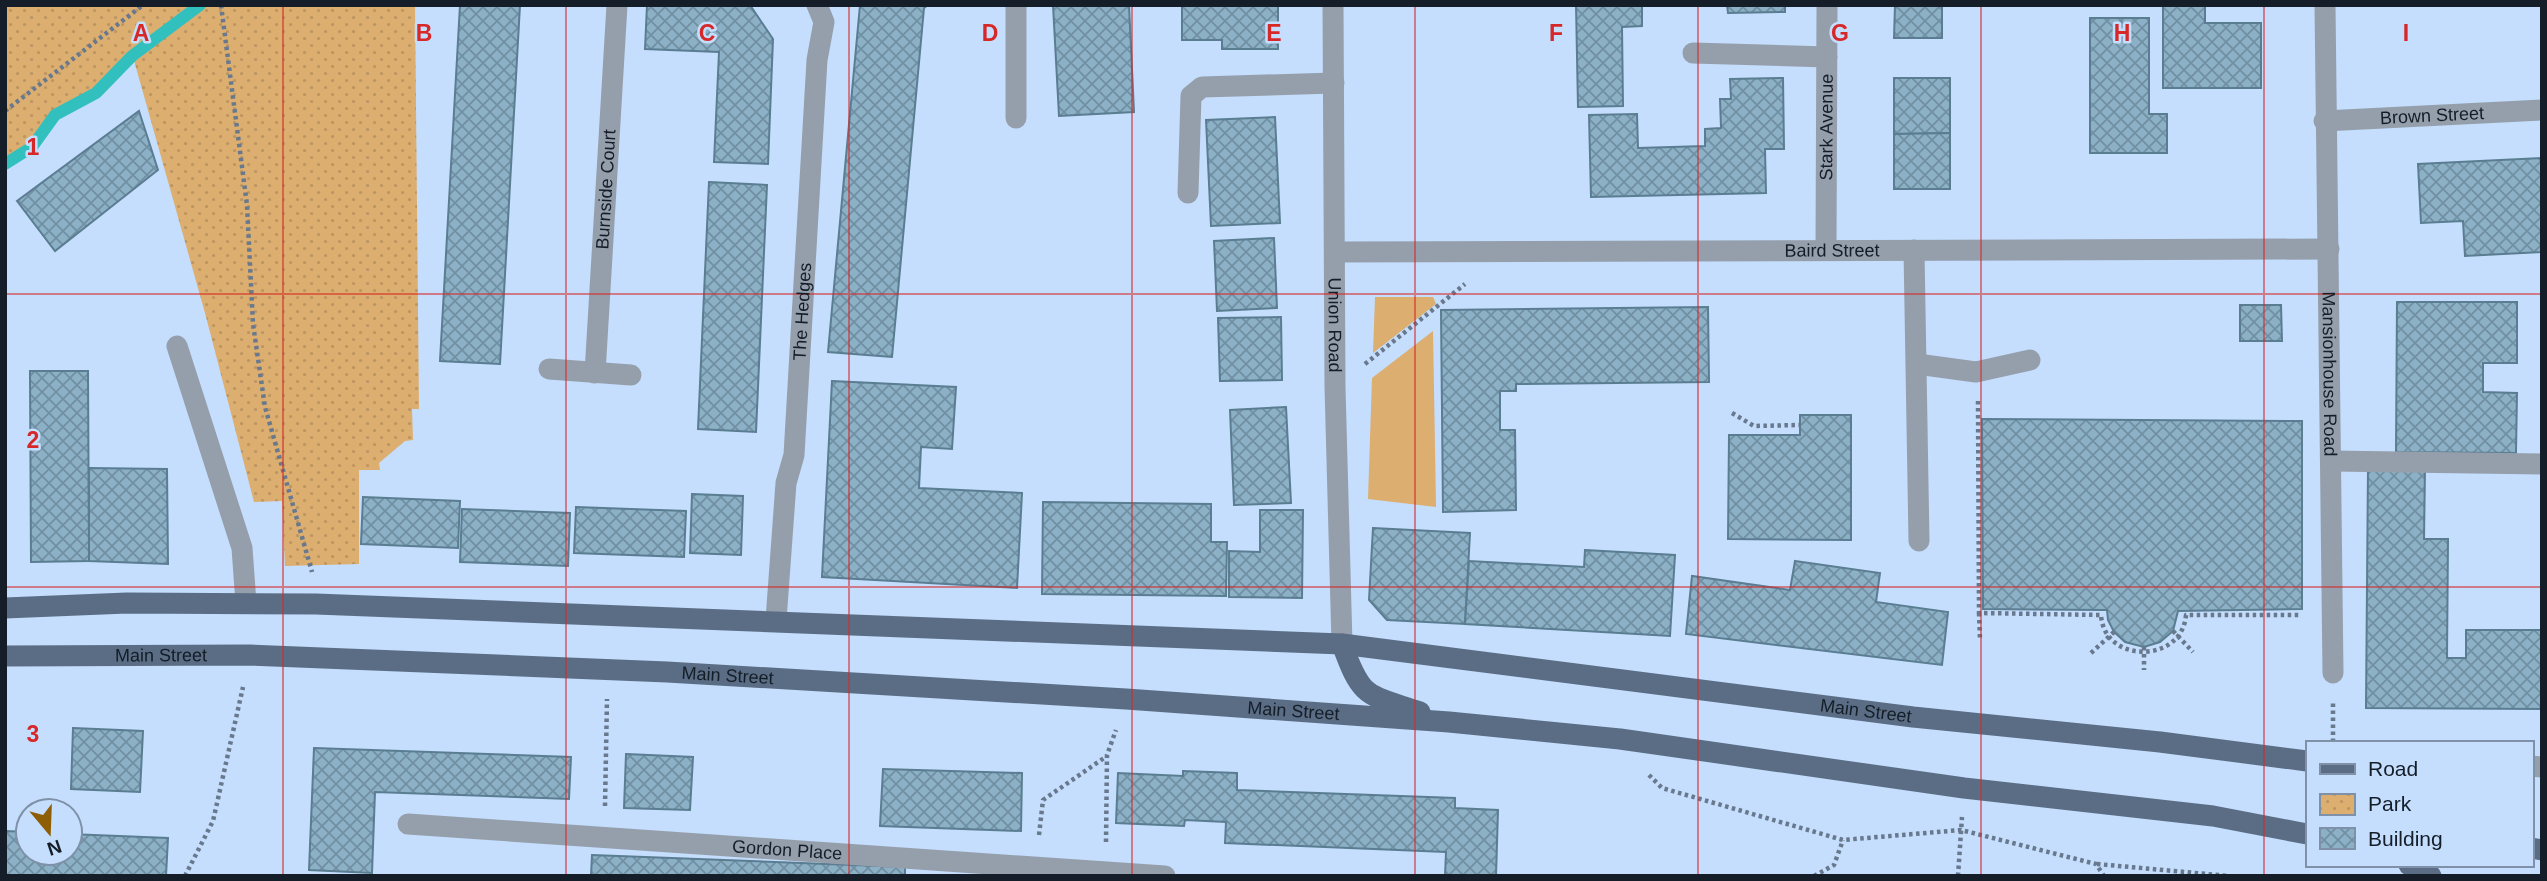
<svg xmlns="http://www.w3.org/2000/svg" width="2547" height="881" font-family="Arial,sans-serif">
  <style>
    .green { fill: #dcae6f }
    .park { fill: url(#park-dots) }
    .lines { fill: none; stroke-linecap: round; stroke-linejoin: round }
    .stream { stroke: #32c0bf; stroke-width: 12 }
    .building { fill: url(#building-cross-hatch); stroke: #5a7d92; stroke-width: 2 }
    .path { stroke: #68788d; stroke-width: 4.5; stroke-dasharray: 3.5 3.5; stroke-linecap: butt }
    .minor { stroke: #959fac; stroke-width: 21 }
    .major { stroke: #5a6d84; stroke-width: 21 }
    .grid { fill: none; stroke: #d62828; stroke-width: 2; stroke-opacity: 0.55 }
    .labels { text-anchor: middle; stroke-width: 5; stroke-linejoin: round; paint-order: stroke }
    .street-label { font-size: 18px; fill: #141d28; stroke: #c5defd }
    .grid-label { font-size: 23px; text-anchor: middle; font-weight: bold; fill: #d62828; stroke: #c5defd; stroke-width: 5; stroke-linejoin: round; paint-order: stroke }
  </style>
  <defs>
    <pattern id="park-dots" width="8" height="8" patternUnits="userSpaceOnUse" patternTransform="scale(1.75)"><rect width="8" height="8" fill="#dcae6f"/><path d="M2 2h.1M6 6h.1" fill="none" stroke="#bc9560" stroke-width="1.8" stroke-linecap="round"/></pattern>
    <pattern id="building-cross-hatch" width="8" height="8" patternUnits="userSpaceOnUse" patternTransform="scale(1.75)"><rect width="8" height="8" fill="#8cb1c7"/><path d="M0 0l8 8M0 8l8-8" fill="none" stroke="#718fa2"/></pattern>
  </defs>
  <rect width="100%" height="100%" fill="#c5defd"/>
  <g class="green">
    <polygon points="1375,297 1433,297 1436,304 1373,353"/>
    <polygon points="1433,331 1436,507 1368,499 1372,378"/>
  </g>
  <polygon class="park" points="5,5 415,5 419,409 412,409 413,440 405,441 379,463 380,470 359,470 359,564 285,566 282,501 254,502 205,313 133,57 96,93 55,115 32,147 5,164"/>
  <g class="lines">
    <polyline class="stream" points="5,164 32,147 55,115 96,93 132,56 200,5"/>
  </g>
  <g class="building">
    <polygon points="460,5 520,5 500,364 440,361"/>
    <polygon points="647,5 750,5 773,39 768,164 714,162 719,52 645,49"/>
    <polygon points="860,5 928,5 924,8 892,357 828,352"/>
    <polygon points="1053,5 1129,5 1134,112 1059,116"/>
    <polygon points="1182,5 1278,5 1278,49 1222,49 1222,40 1182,40"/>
    <polygon points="1576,5 1642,5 1642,26 1622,27 1623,106 1578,107"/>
    <polygon points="1727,5 1785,5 1785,12 1728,13"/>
    <polygon points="1895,5 1942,5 1942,38 1894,38"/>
    <polygon points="2163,5 2205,5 2205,23 2261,23 2261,88 2163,88"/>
    <polygon points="2090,18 2149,18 2149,114 2167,114 2167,153 2090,153"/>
    <polygon points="1783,78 1784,149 1765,149 1766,193 1591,197 1589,115 1637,114 1638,148 1705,146 1705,129 1721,128 1720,99 1731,99 1730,79"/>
    <polygon points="1894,78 1950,78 1950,133 1894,134"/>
    <polygon points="139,111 158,170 55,251 17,201"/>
    <polygon points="1275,117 1280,223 1211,226 1206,120"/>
    <polygon points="1950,133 1950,189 1894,189 1894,134"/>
    <polygon points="2542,158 2542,252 2465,256 2463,221 2421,223 2418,164"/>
    <polygon points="709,182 767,185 756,432 698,429"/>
    <polygon points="1274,238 1277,308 1217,311 1214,241"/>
    <polygon points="2397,302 2517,302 2517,363 2483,363 2483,392 2517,393 2516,453 2396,452"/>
    <polygon points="2240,305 2281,305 2282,341 2240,341"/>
    <polygon points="1708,307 1709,382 1516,384 1516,391 1500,391 1500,430 1515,430 1516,510 1443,512 1441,310"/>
    <polygon points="1281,317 1282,380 1220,381 1218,318"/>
    <polygon points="30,371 88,371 89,561 31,562"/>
    <polygon points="832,381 956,387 952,449 921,447 919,488 1022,493 1017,588 822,577"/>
    <polygon points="1286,407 1291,503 1234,505 1230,410"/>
    <polygon points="1800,415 1851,415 1851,540 1728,539 1729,435 1800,435"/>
    <polygon points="1982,419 2302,421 2302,609 2178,611 2173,631 2160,642 2144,647 2125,642 2114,632 2108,620 2107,610 1983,609"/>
    <polygon points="2368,467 2425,468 2424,539 2448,539 2447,658 2466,658 2466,630 2542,630 2542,709 2366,708"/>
    <polygon points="89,468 167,469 168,564 89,561"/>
    <polygon points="692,494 743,496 741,555 690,553"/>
    <polygon points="363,497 460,501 458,548 361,544"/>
    <polygon points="1043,502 1211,504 1211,542 1227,542 1226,596 1042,594"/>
    <polygon points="576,507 686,511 684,557 574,553"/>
    <polygon points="462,509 570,513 568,566 460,562"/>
    <polygon points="1260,510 1303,510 1302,598 1229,597 1229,551 1260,552"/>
    <polygon points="1373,528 1470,533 1465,624 1387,620 1369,600"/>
    <polygon points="1585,550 1675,555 1670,636 1465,624 1469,561 1584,567"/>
    <polygon points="1795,561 1880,573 1876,602 1948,612 1942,665 1686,634 1692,576 1790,590"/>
    <polygon points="73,728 143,731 140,792 71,789"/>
    <polygon points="314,748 571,757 569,799 375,792 372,873 309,870"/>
    <polygon points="626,754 693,757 690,810 624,808"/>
    <polygon points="883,769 1022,773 1021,831 880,826"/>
    <polygon points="1183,771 1237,773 1237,790 1455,798 1455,808 1498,810 1496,876 1445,876 1446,852 1225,843 1226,822 1185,820 1184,826 1116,823 1118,773 1183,776"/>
    <polygon points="5,831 28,832 28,853 70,853 70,834 168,838 166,876 5,876"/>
    <polygon points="592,855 905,867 905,876 591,876"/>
  </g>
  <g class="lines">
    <g class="path">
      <polyline points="221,5 247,205 253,324 265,407 312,572"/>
      <polyline points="5,111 143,5"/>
      <polyline points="1365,364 1465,284"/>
      <path d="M1978,401L1979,613L2101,615C2104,664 2182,664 2186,615H2301"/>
      <polyline points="1732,413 1754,426 1800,425"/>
      <polyline points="1979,613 1980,640"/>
      <polyline points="2173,631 2193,652"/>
      <polyline points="2144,647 2144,670"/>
      <polyline points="2091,653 2114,632"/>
      <polyline points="2333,742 2333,702"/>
      <polyline points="1649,775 1662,788 1843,840 1961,830 2096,864 2104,876"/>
      <polyline points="605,806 607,699"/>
      <polyline points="1039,835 1043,800 1107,756"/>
      <polyline points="1106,842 1107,755 1116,730"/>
      <polyline points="2097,864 2229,876"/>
      <polyline points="185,876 213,821 243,687"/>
      <polyline points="1814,876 1834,865 1843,840"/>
      <polyline points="1958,876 1962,817"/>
    </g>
    <g class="minor">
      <path id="s1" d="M1333,5L1335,387L1342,644"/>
      <path id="s2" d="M2325,5L2333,673"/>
      <polyline points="1693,53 1827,57"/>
      <polyline points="1016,118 1016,5"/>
      <path id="s3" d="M2324,121L2542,110"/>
      <polyline points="1188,193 1191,96 1202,87 1334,83"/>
      <path id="s4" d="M1826,249L1827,5"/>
      <polyline points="1914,250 1919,541"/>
      <path id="s5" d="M1335,252L2329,249"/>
      <polyline points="177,346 242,548 246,603"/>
      <polyline points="1917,364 1976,372 2030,360"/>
      <polyline points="549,369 631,375"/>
      <path id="s6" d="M595,373L617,5"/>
      <polyline points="2331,461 2542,464"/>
      <path id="s7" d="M776,620L786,483L794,455L817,60L824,22L817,5"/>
      <polyline points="2531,766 2542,767"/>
      <path id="s8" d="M408,824L1165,876"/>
    </g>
    <g class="major">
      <path id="s9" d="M5,608L127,603L316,604L1342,644L1913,717L2160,742L2307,761"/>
      <path d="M1342,644C1362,700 1367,694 1420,712"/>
      <path id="s10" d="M5,656L249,655L667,672L1126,699L1449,722L1620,739L1964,788L2213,816L2307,834"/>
      <polyline points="2531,848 2542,850"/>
      <polyline points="2409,865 2431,876"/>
    </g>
  </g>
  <path class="grid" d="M283,5V876M566,5V876M849,5V876M1132,5V876M1415,5V876M1698,5V876M1981,5V876M2264,5V876M5,294H2542M5,587H2542"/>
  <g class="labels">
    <g class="street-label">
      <text dy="6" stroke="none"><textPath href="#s3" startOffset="108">Brown Street</textPath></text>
      <text dy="6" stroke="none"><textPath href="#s4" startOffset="122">Stark Avenue</textPath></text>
      <text dy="6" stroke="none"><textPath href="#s6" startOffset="184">Burnside Court</textPath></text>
      <text dy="6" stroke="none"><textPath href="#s5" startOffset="497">Baird Street</textPath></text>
      <text dy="6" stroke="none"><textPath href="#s7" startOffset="310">The Hedges</textPath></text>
      <text dy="6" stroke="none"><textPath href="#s1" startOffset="320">Union Road</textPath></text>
      <text dy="6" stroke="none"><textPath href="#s2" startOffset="369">Mansionhouse Road</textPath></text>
      <text dy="6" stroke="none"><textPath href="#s10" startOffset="156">Main Street</textPath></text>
      <text dy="6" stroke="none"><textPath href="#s10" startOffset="723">Main Street</textPath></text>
      <text dy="6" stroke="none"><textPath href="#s10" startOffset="1290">Main Street</textPath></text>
      <text dy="6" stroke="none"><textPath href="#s9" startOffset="1866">Main Street</textPath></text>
      <text dy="6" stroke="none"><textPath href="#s8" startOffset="380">Gordon Place</textPath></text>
    </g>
  </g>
  <g class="grid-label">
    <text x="141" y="41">A</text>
    <text x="424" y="41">B</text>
    <text x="707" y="41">C</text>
    <text x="990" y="41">D</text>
    <text x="1274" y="41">E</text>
    <text x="1556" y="41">F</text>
    <text x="1840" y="41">G</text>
    <text x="2122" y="41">H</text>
    <text x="2406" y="41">I</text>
    <text x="33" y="155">1</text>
    <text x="33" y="448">2</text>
    <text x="33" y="742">3</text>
  </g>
  <rect width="2547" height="881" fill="none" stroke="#141d28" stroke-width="14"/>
  <rect x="2306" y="741" width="228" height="126" fill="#c5defd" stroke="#7e91a8" stroke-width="2"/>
  <rect x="2320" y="764" width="35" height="10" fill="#5a6d84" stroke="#7e91a8" stroke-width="2"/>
  <text x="2368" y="776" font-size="21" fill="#141d28">Road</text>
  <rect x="2320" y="794" width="35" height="21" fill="url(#park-dots)" stroke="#7e91a8" stroke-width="2"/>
  <text x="2368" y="811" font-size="21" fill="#141d28">Park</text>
  <rect x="2320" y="828" width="35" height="21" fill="url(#building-cross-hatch)" stroke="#7e91a8" stroke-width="2"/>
  <text x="2368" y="846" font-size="21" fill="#141d28">Building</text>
  <g transform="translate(49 832) rotate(161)"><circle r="33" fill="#c5defd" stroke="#7e91a8" stroke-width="2"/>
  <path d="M0-5L12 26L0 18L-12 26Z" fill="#8d5e05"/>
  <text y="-10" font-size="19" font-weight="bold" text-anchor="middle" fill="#141d28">N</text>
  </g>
</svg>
